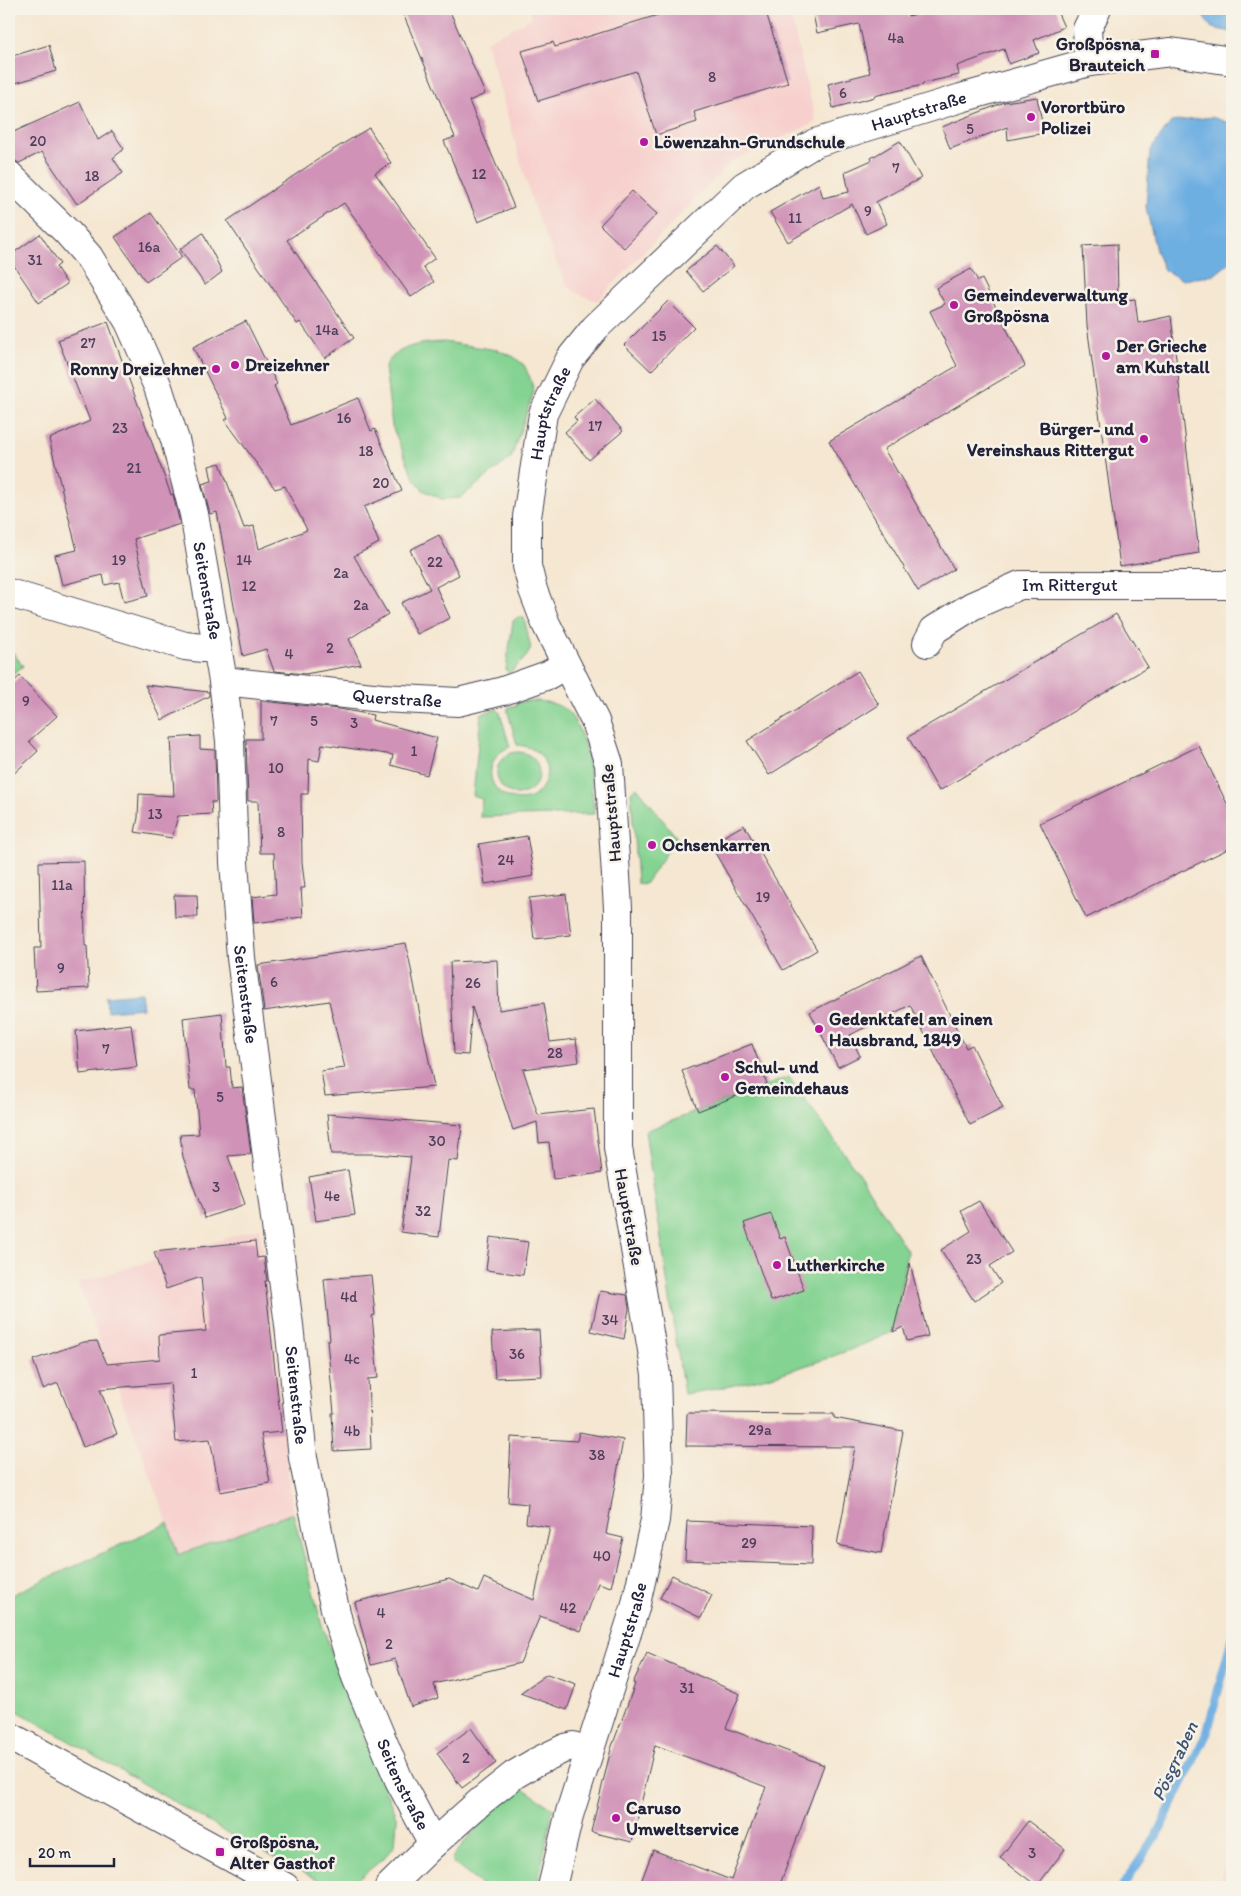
<svg xmlns="http://www.w3.org/2000/svg" width="1241" height="1896" font-family="Itim,sans-serif">
  <style>
    .built { fill: #f7d0cd }
    .green { fill: #84d392; stroke: #537a66 }
    .water { fill: #6eafe2; stroke: #48688e }
    .lines { fill: none; stroke-linecap: round; stroke-linejoin: round }
    .stream { stroke: #6eafe2; stroke-width: 9 }
    .building { fill: #d093b7 }
    .minor-casing { stroke: #424052; stroke-width: 30 }
    .minor { stroke: #fff; stroke-width: 28 }
    .poi-dot { fill: #b5179e; stroke: #f7f3e8; stroke-width: 2 }
    .labels { text-anchor: middle; stroke-width: 5; stroke-linejoin: round; paint-order: stroke }
    .number-label { font-size: 15px; fill: #4e3e5a }
    .poi-label { font-size: 18px; font-weight: bold; fill: #22223b; stroke: #f7f3e8; text-anchor: start }
    .street-label { font-size: 18px; fill: #22223b; stroke: #f7f3e8 }
    .water-label { font-size: 19px; font-style: italic; fill: #3d5375; stroke: #f7f3e8 }
  </style>
  <rect width="100%" height="100%" fill="#f7f3e8"/>
  <filter id="ink" filterUnits="userSpaceOnUse"><feTurbulence type="fractalNoise" baseFrequency=".02" numOctaves="2"/><feDisplacementMap in="SourceGraphic" scale="10" xChannelSelector="R" yChannelSelector="G"/><feConvolveMatrix kernelMatrix="1 2 1 2 8 2 1 2 1" color-interpolation-filters="sRGB"/></filter>
  <filter id="wash" filterUnits="userSpaceOnUse"><feTurbulence type="fractalNoise" baseFrequency=".0096" numOctaves="4" result="noise"/><feDisplacementMap in="SourceGraphic" scale="20" xChannelSelector="R" yChannelSelector="G"/><feGaussianBlur stdDeviation="1.12" result="paint"/><feColorMatrix in="noise" values="0 0 0 0 0 0 0 0 0 0 0 0 0 0 0 0 0 1.4 0 .05"/><feComposite in="paint" operator="in"/></filter>
  <g filter="url(#wash)">
    <rect width="100%" height="100%" fill="#f5e7d1"/>
    <g class="built">
      <polygon points="529,9 789,9 816,122 731,162 597,301 579,294 566,285 534,208 486,41 532,18"/>
      <polygon points="260,1228 293,1513 177,1555 168,1523 78,1283"/>
      <polygon points="1232,1841 1232,1887 1218,1887"/>
    </g>
    <g class="green">
      <path d="M444,342L498,350L514,357L524,365L530,378L534,391L511,458L460,498L442,499L423,490L414,478L392,426L385,367C396,345 422,343 444,342Z"/>
      <polygon points="518,617 524,618 531,649 526,657 509,674 506,669 513,621"/>
      <polygon points="9,647 23,666 9,677"/>
      <path d="M527,701C538,701 551,701 561,707C588,721 592,788 594,814L480,817L482,799L473,796L481,714L497,709L500,713L510,747C502,750 497,754 493,762C479,796 533,817 545,781C552,761 536,746 517,745L508,712V708L511,706H516V703Z"/>
      <circle cx="518" cy="773" r="21"/>
      <polygon points="637,787 677,838 645,884 637,883 631,792"/>
      <path d="M789,1077L859,1174L907,1251L896,1320L892,1332C826,1362 756,1384 684,1394L645,1131Z"/>
      <polygon points="293,1513 321,1622 341,1679 397,1819 395,1845 383,1859 351,1884 337,1887 314,1878 231,1835 9,1706 9,1596 168,1523 178,1555"/>
      <path d="M523,1788L553,1809L537,1887H484L452,1862V1858C472,1832 494,1806 523,1788Z"/>
    </g>
    <g class="water">
      <polygon points="1197,9 1232,9 1232,32 1212,28"/>
      <polygon points="1212,117 1232,124 1232,261 1214,275 1183,280 1164,270 1156,251 1146,207 1150,151 1171,122"/>
      <polygon points="141,993 143,1008 107,1011 106,996"/>
    </g>
    <g class="lines">
      <polyline class="stream" points="1122,1887 1155,1838 1207,1733 1232,1638"/>
    </g>
    <g id="blocks">
      <g class="building">
        <polygon points="401,9 449,9 485,94 469,101 514,207 478,222 444,141 455,137"/>
        <polygon points="677,9 765,9 788,83 694,112 697,122 656,135 636,71 538,101 522,51 553,42 555,47"/>
        <polygon points="812,9 907,9 908,16 945,9 1056,9 1064,27 1034,40 1039,53 1009,64 1004,49 957,66 959,75 923,83 923,85 874,96 875,97 833,108 828,84 870,73 859,24 817,33"/>
        <polygon points="49,45 56,71 9,85 9,57"/>
        <polygon points="1037,97 1044,133 1008,140 1007,127 950,149 942,127 1005,102"/>
        <polygon points="80,102 98,140 112,131 124,149 113,158 123,173 77,204 42,152 19,163 15,161 9,147 9,134"/>
        <polygon points="369,128 391,163 375,173 435,258 423,267 434,282 411,297 344,203 287,240 354,338 325,358 300,322 297,324 227,221 323,156"/>
        <polygon points="900,141 921,178 876,202 887,224 866,234 852,204 788,242 770,212 819,184 823,198 849,192 845,172 872,160 871,158"/>
        <polygon points="632,191 657,214 624,248 600,225"/>
        <polygon points="151,213 182,257 146,282 115,237"/>
        <polygon points="203,233 222,272 205,285 180,249"/>
        <polygon points="40,234 60,264 56,267 67,284 39,303 9,258 9,256"/>
        <polygon points="1117,244 1118,301 1135,299 1138,323 1171,316 1199,553 1120,566 1087,325 1083,246"/>
        <polygon points="717,246 734,266 703,291 686,271"/>
        <polygon points="971,269 978,281 982,279 1025,366 884,449 954,569 918,591 829,441 957,366 930,311 945,304 936,288"/>
        <polygon points="668,301 694,327 651,371 624,345"/>
        <polygon points="246,321 277,384 274,386 291,425 358,398 371,431 375,429 402,491 364,507 379,543 354,556 388,614 349,639 361,664 305,674 274,671 266,649 243,656 217,512 210,514 202,484 212,481 209,466 220,463 244,528 254,526 259,549 307,530 285,486 275,489 225,420 228,418 193,347"/>
        <polygon points="108,322 171,495 173,494 180,524 134,539 148,596 124,602 119,582 105,585 103,575 62,585 55,555 77,550 49,439 90,421 58,340"/>
        <polygon points="595,399 623,431 589,460 565,432 577,421 574,417"/>
        <polygon points="439,535 459,575 436,587 450,618 417,634 401,603 430,589 410,550"/>
        <polygon points="1116,614 1148,667 939,791 908,737"/>
        <polygon points="858,671 879,705 769,775 747,741"/>
        <polygon points="20,676 57,716 29,741 38,751 9,778 9,686"/>
        <polygon points="145,685 209,692 209,696 162,720"/>
        <polygon points="261,701 339,709 373,715 372,720 437,738 427,775 391,765 393,755 322,744 319,761 309,759 308,794 301,794 302,862 305,888 301,888 303,917 254,923 252,897 276,894 274,853 260,853 258,801 248,801 246,739 261,739"/>
        <polygon points="200,736 200,749 215,750 216,802 211,802 212,814 178,816 172,838 135,832 138,818 139,794 174,796 171,738"/>
        <polygon points="1199,746 1232,814 1232,847 1086,918 1040,823"/>
        <polygon points="744,825 817,950 783,970 710,844"/>
        <polygon points="527,836 534,876 485,884 479,844"/>
        <polygon points="84,861 85,946 87,946 89,988 36,991 34,948 41,948 39,862"/>
        <polygon points="566,894 571,935 534,939 529,898"/>
        <polygon points="174,895 197,895 198,917 175,917"/>
        <polygon points="406,943 434,1087 325,1096 321,1071 345,1068 329,1001 264,1011 258,965"/>
        <polygon points="921,956 966,1048 972,1045 1003,1108 970,1125 910,1005 850,1035 860,1056 838,1067 810,1012"/>
        <polygon points="497,960 499,1010 544,1003 550,1042 576,1039 579,1062 523,1069 538,1115 594,1109 602,1173 553,1179 549,1142 539,1143 537,1122 513,1130 472,1007 468,1055 454,1054 450,962"/>
        <polygon points="222,1013 226,1067 230,1067 232,1088 242,1087 251,1154 228,1156 245,1204 205,1218 183,1157 180,1135 199,1134 195,1090 190,1090 183,1018"/>
        <polygon points="131,1024 137,1067 80,1074 76,1031"/>
        <polygon points="752,1044 767,1084 698,1111 682,1071"/>
        <polygon points="327,1114 462,1125 458,1161 448,1160 439,1237 401,1232 411,1157 376,1154 331,1154"/>
        <polygon points="348,1170 355,1215 316,1221 309,1177"/>
        <polygon points="979,1201 1012,1252 990,1266 1001,1283 974,1301 941,1250 971,1231 961,1211"/>
        <polygon points="771,1214 780,1239 785,1237 804,1290 771,1301 744,1223"/>
        <polygon points="490,1237 528,1242 523,1275 486,1270"/>
        <polygon points="255,1241 257,1258 264,1257 267,1281 265,1281 282,1432 261,1434 270,1483 220,1492 210,1439 176,1442 170,1383 100,1389 117,1434 83,1447 58,1383 43,1389 33,1360 84,1342 97,1341 107,1364 160,1359 159,1335 206,1331 201,1277 166,1289 154,1252"/>
        <polygon points="910,1263 928,1336 907,1341 903,1327 893,1332"/>
        <polygon points="371,1275 375,1315 372,1316 378,1378 368,1379 371,1449 334,1451 332,1413 334,1413 327,1340 330,1340 324,1279"/>
        <polygon points="600,1291 627,1295 629,1308 624,1339 591,1331"/>
        <polygon points="539,1330 542,1376 495,1378 492,1332"/>
        <polygon points="687,1413 834,1414 834,1418 903,1431 881,1553 837,1545 855,1447 686,1446"/>
        <polygon points="579,1432 623,1440 606,1534 623,1538 611,1587 598,1583 581,1631 540,1616 520,1663 434,1684 438,1698 411,1707 395,1659 371,1665 355,1602 449,1579 478,1592 484,1578 534,1600 550,1527 526,1523 528,1504 508,1502 511,1437 577,1441"/>
        <polygon points="687,1521 812,1526 811,1565 685,1560"/>
        <polygon points="672,1575 712,1595 701,1618 660,1598"/>
        <polygon points="647,1653 740,1694 726,1728 824,1765 779,1887 639,1887 653,1850 731,1880 766,1787 655,1745 632,1842 591,1832 611,1749 635,1684 633,1683"/>
        <polygon points="547,1674 576,1684 567,1710 520,1693"/>
        <polygon points="471,1728 496,1763 462,1788 437,1753"/>
        <polygon points="1028,1821 1065,1849 1037,1886 1000,1858"/>
      </g>
    </g>
  </g>
  <g filter="url(#ink)">
    <use href="#blocks" fill-opacity="0" stroke="#424052" stroke-width="1"/>
    <g class="lines">
      <g class="minor-casing">
        <g id="minor">
          <polyline points="1089,62 1087,29 1097,9"/>
          <path id="s1" d="M9,175L68,233L89,257L129,322L158,387L175,440L194,514L223,681L230,741L234,862L241,958L289,1325L303,1458L327,1575L338,1621L356,1677L399,1780L433,1844"/>
          <polyline points="9,593 185,646 203,648 217,648"/>
          <path id="s2" d="M927,643L934,630L972,606L1020,585H1232"/>
          <path id="s3" d="M223,681L382,698L458,702L503,691L548,675L565,665"/>
          <polyline points="9,1736 285,1887"/>
          <polyline points="389,1887 433,1844 480,1802 514,1775 536,1762 565,1748 573,1746 589,1751"/>
          <path id="s4" d="M552,1887L570,1812L635,1608L655,1520L659,1476L656,1374L618,1148V908L609,764L595,721L546,624L533,590L527,566V517L543,414L570,359L595,328L744,186L815,143L961,98L1089,62L1171,52L1232,61"/>
        </g>
      </g>
      <use href="#minor" class="minor"/>
    </g>
  </g>
  <g class="poi-dot">
    <rect x="1150" y="49" width="10" height="10" rx="2.5"/>
    <circle cx="1031" cy="117" r="5"/>
    <circle cx="644" cy="142" r="5"/>
    <circle cx="954" cy="305" r="5"/>
    <circle cx="1106" cy="356" r="5"/>
    <circle cx="235" cy="365" r="5"/>
    <circle cx="216" cy="369" r="5"/>
    <circle cx="1144" cy="439" r="5"/>
    <circle cx="652" cy="845" r="5"/>
    <circle cx="819" cy="1029" r="5"/>
    <circle cx="725" cy="1077" r="5"/>
    <circle cx="777" cy="1265" r="5"/>
    <circle cx="616" cy="1818" r="5"/>
    <rect x="215" y="1847" width="10" height="10" rx="2.5"/>
  </g>
  <g class="labels">
    <g class="number-label">
      <text x="896" y="43">4a</text>
      <text x="712" y="82">8</text>
      <text x="843" y="98">6</text>
      <text x="970" y="134">5</text>
      <text x="38" y="146">20</text>
      <text x="896" y="173">7</text>
      <text x="479" y="179">12</text>
      <text x="92" y="181">18</text>
      <text x="868" y="216">9</text>
      <text x="795" y="223">11</text>
      <text x="149" y="252">16a</text>
      <text x="35" y="265">31</text>
      <text x="327" y="335">14a</text>
      <text x="659" y="341">15</text>
      <text x="88" y="348">27</text>
      <text x="344" y="423">16</text>
      <text x="595" y="431">17</text>
      <text x="120" y="433">23</text>
      <text x="366" y="456">18</text>
      <text x="134" y="473">21</text>
      <text x="381" y="488">20</text>
      <text x="119" y="565">19</text>
      <text x="244" y="565">14</text>
      <text x="435" y="567">22</text>
      <text x="341" y="578">2a</text>
      <text x="249" y="591">12</text>
      <text x="361" y="610">2a</text>
      <text x="330" y="653">2</text>
      <text x="289" y="659">4</text>
      <text x="26" y="706">9</text>
      <text x="274" y="726">7</text>
      <text x="314" y="726">5</text>
      <text x="354" y="728">3</text>
      <text x="414" y="756">1</text>
      <text x="276" y="773">10</text>
      <text x="155" y="819">13</text>
      <text x="281" y="837">8</text>
      <text x="506" y="865">24</text>
      <text x="62" y="890">11a</text>
      <text x="763" y="902">19</text>
      <text x="61" y="973">9</text>
      <text x="274" y="987">6</text>
      <text x="473" y="988">26</text>
      <text x="106" y="1054">7</text>
      <text x="555" y="1058">28</text>
      <text x="220" y="1102">5</text>
      <text x="437" y="1146">30</text>
      <text x="216" y="1192">3</text>
      <text x="332" y="1201">4e</text>
      <text x="423" y="1216">32</text>
      <text x="974" y="1264">23</text>
      <text x="349" y="1302">4d</text>
      <text x="610" y="1325">34</text>
      <text x="517" y="1359">36</text>
      <text x="352" y="1364">4c</text>
      <text x="194" y="1378">1</text>
      <text x="760" y="1435">29a</text>
      <text x="352" y="1436">4b</text>
      <text x="597" y="1460">38</text>
      <text x="749" y="1548">29</text>
      <text x="602" y="1561">40</text>
      <text x="568" y="1613">42</text>
      <text x="381" y="1618">4</text>
      <text x="389" y="1649">2</text>
      <text x="687" y="1693">31</text>
      <text x="466" y="1763">2</text>
      <text x="1032" y="1858">3</text>
    </g>
    <g class="poi-label">
      <text x="1145" y="50" text-anchor="end">Großpösna,<tspan x="1145" dy="21">Brauteich</tspan></text>
      <text x="1041" y="113">Vorortbüro<tspan x="1041" dy="21">Polizei</tspan></text>
      <text x="654" y="148">Löwenzahn-Grundschule</text>
      <text x="964" y="301">Gemeindeverwaltung<tspan x="964" dy="21">Großpösna</tspan></text>
      <text x="1116" y="352">Der Grieche<tspan x="1116" dy="21">am Kuhstall</tspan></text>
      <text x="245" y="371">Dreizehner</text>
      <text x="206" y="375" text-anchor="end">Ronny Dreizehner</text>
      <text x="1134" y="435" text-anchor="end">Bürger- und<tspan x="1134" dy="21">Vereinshaus Rittergut</tspan></text>
      <text x="662" y="851">Ochsenkarren</text>
      <text x="829" y="1025">Gedenktafel an einen<tspan x="829" dy="21">Hausbrand, 1849</tspan></text>
      <text x="735" y="1073">Schul- und<tspan x="735" dy="21">Gemeindehaus</tspan></text>
      <text x="787" y="1271">Lutherkirche</text>
      <text x="626" y="1814">Caruso<tspan x="626" dy="21">Umweltservice</tspan></text>
      <text x="230" y="1848">Großpösna,<tspan x="230" dy="21">Alter Gasthof</tspan></text>
    </g>
    <g class="street-label">
      <text dy="6" stroke="none"><textPath href="#s4" startOffset="2008">Hauptstraße</textPath></text>
      <text dy="6" stroke="none"><textPath href="#s4" startOffset="1512">Hauptstraße</textPath></text>
      <text dy="6" stroke="none"><textPath href="#s2" startOffset="162">Im Rittergut</textPath></text>
      <text dy="6" stroke="none"><textPath href="#s1" startOffset="472">Seitenstraße</textPath></text>
      <text dy="6" stroke="none"><textPath href="#s3" startOffset="175">Querstraße</textPath></text>
      <text transform="translate(611 813) rotate(-95)" y="6">Hauptstraße</text>
      <text dy="6" stroke="none"><textPath href="#s1" startOffset="878">Seitenstraße</textPath></text>
      <text transform="translate(629 1217) rotate(80)" y="6">Hauptstraße</text>
      <text dy="6" stroke="none"><textPath href="#s1" startOffset="1282">Seitenstraße</textPath></text>
      <text dy="6" stroke="none"><textPath href="#s4" startOffset="268">Hauptstraße</textPath></text>
      <text dy="6" stroke="none"><textPath href="#s1" startOffset="1688">Seitenstraße</textPath></text>
    </g>
    <g class="water-label">
      <text transform="translate(1174 1761) rotate(-65)" y="7">Pösgraben</text>
    </g>
  </g>
  <rect width="1241" height="1896" fill="none" stroke="#f7f3e8" stroke-width="30"/>
  <path d="M30 1858v8h84v-8" fill="none" stroke="#22223b" stroke-width="2.5"/>
  <text x="38" y="1858" font-size="15" fill="#22223b" stroke="#f7f3e8" stroke-width="4" paint-order="stroke">20 m</text>
</svg>
